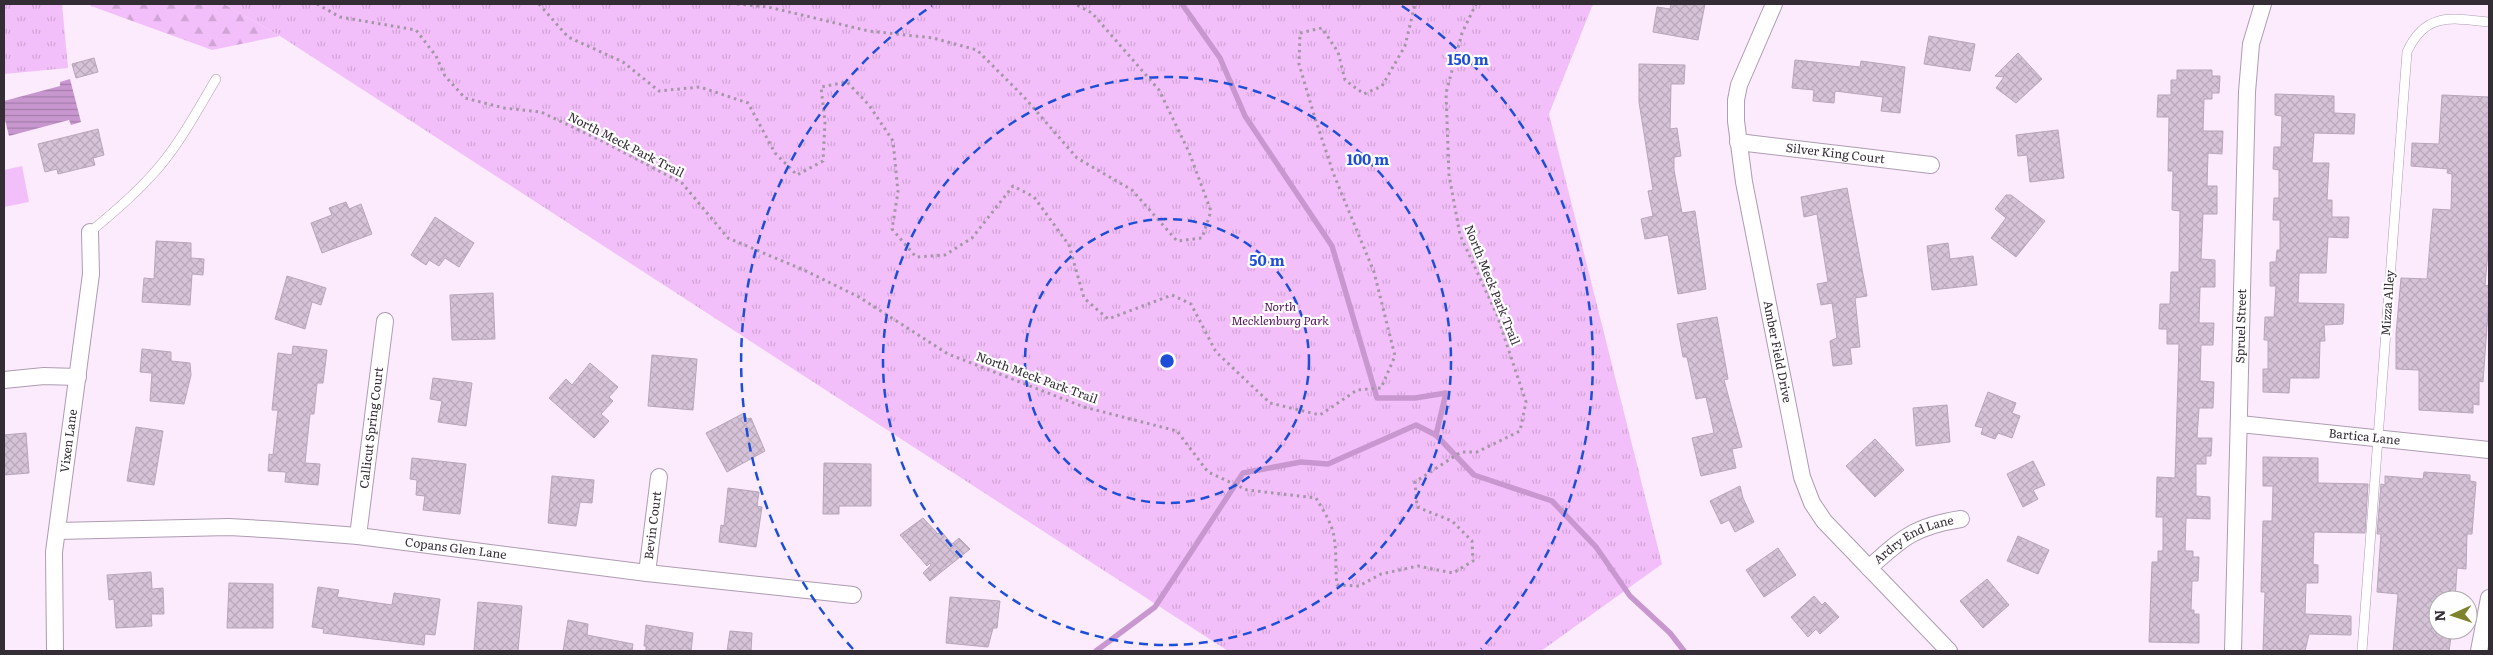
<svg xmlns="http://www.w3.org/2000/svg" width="2493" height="655" font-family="Literata,serif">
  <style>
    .green { fill: #f3bffa }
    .forest { fill: url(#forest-firs) }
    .park { fill: url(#park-tufts) }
    .water { fill: url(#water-rules) }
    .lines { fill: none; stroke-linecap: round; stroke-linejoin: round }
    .stream { stroke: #c997d0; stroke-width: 5.5 }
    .building { fill: url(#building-cross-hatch); stroke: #b8a5ba }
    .lane-casing { stroke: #ae9cb1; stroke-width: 10 }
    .street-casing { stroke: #ae9cb1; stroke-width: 18 }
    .path { stroke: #a397a5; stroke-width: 3; stroke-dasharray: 2.5 4; stroke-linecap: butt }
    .lane { stroke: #fff; stroke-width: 9 }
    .street { stroke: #fff; stroke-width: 16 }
    .ring { fill: none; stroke: #1d4ed8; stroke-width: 2.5; stroke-dasharray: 9 6 }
    .labels { text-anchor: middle; stroke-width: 4.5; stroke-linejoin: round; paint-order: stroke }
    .street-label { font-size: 12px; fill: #352d36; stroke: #fefefe }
    .park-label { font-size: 12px; font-style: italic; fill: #52165b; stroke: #fefefe }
    .centre { fill: #1d4ed8; stroke: #fefefe; stroke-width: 2.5 }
    .ring-label { font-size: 15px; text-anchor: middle; font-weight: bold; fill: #1d4ed8; stroke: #fefefe; stroke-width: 4.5; stroke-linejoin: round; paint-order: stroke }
  </style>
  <defs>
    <pattern id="forest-firs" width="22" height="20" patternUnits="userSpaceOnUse" patternTransform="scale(1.25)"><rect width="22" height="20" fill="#f3bffa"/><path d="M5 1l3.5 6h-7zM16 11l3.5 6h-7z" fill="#d1a4d7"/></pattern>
    <pattern id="park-tufts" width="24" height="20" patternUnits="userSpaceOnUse" patternTransform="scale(1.25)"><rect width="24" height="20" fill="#f3bffa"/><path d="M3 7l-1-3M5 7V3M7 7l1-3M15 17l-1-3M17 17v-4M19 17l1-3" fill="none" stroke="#d1a4d7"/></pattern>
    <pattern id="water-rules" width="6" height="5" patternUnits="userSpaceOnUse" patternTransform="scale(1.25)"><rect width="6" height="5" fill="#c997d0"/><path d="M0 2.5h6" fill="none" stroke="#a47caa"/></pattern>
    <pattern id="building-cross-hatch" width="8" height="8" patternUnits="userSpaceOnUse" patternTransform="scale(1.25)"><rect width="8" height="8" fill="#d6c3d8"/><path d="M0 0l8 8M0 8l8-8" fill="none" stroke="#b8a8ba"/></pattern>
  </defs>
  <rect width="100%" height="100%" fill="#fbebfd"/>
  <polygon class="green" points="22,166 29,202 4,207 4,170"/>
  <polygon class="forest" points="90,4 224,4 280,36 212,50 91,6"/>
  <g class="park">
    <polygon points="4,4 62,4 68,68 4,74"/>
    <polygon points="224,4 1593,4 1549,114 1662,564 1541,651 1228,651 280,36"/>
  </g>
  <polygon class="water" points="70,79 81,122 71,125 69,120 9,136 4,116 4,101 60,86 60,82"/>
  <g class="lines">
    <g class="stream">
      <polyline points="1182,4 1220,58 1245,116 1332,246 1377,398 1415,398 1446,393 1436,435"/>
      <polyline points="1096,651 1155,607 1243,473 1301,462 1328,464 1416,425 1436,435 1474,475 1552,501 1596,547 1630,596 1670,633 1684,651"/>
    </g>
  </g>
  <g class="building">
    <polygon points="1671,4 1705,4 1698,40 1653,32 1657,7 1670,9"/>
    <polygon points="1929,36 1975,44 1970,71 1924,64"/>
    <polygon points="2018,53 2042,79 2016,103 1996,88 2004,77 1995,76"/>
    <polygon points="94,58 98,72 76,78 72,64"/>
    <polygon points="1795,60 1860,67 1861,61 1905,67 1900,113 1881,111 1883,97 1835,91 1834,103 1813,101 1814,90 1792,88"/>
    <polygon points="1639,64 1685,65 1684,84 1671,84 1670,129 1677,128 1681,156 1674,157 1674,170 1682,213 1695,211 1706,289 1678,294 1668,235 1645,239 1641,219 1653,216 1648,191 1653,190 1639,102"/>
    <polygon points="2177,70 2212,70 2212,76 2220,76 2219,93 2212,93 2212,99 2204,99 2203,131 2223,131 2222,154 2208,153 2207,186 2217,186 2217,214 2203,214 2201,259 2215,260 2215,287 2200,287 2199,323 2214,323 2213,345 2201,345 2200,381 2214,382 2213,408 2199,408 2197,438 2212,438 2211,456 2206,456 2206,464 2196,464 2196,496 2210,497 2210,519 2186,518 2185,551 2193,551 2193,557 2199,557 2198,581 2192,581 2191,610 2194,610 2194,614 2199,614 2199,643 2149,642 2152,562 2158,562 2158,551 2163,551 2163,517 2156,517 2157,477 2175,478 2179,344 2167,344 2167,329 2159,329 2160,304 2170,304 2171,272 2179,272 2180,211 2172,210 2173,171 2168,171 2169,117 2157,117 2158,95 2171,95 2171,80 2177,80"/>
    <polygon points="2275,94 2334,96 2334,113 2355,114 2354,134 2314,133 2312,163 2329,163 2327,200 2332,200 2332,217 2349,217 2348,238 2328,237 2326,273 2299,273 2298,303 2344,304 2343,324 2324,325 2325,341 2320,341 2319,378 2290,378 2289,393 2263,392 2263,369 2268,369 2268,340 2264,340 2265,317 2274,317 2276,286 2270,286 2270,262 2276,262 2277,250 2280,250 2280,220 2273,220 2274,198 2279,198 2279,170 2273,169 2274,147 2281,147 2282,116 2275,115"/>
    <polygon points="2442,95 2489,97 2489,241 2485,285 2489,286 2489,298 2483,382 2479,381 2479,405 2473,404 2473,413 2419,410 2419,370 2396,369 2396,334 2401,278 2427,279 2433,209 2451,210 2452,174 2447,173 2448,169 2411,166 2412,143 2439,144"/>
    <polygon points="98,129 104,155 93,158 95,165 58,174 57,169 45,172 38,144"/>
    <polygon points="2058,130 2064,178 2030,182 2027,155 2018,156 2016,135"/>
    <polygon points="1847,188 1867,296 1855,298 1860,347 1850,348 1852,364 1833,366 1830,341 1837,338 1832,303 1821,305 1817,284 1828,282 1817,214 1804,217 1801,197"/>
    <polygon points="2006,195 2011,195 2045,221 2016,257 1991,238 2006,218 1995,209"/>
    <polygon points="346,202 349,209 361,204 372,234 322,253 311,223 332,215 329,208"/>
    <polygon points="435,217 474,243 459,267 445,258 439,266 429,260 426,265 411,255"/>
    <polygon points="156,241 191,243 191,258 204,259 203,275 192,274 190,305 142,302 144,278 154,279"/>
    <polygon points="1948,243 1950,259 1973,256 1977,285 1932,290 1927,246"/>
    <polygon points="287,276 326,288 321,305 312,302 305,329 275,319"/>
    <polygon points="493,293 495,339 452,340 450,295"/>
    <polygon points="1717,317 1728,379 1724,380 1742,447 1732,449 1736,468 1701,476 1692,438 1714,433 1706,397 1696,399 1687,357 1683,357 1677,324"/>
    <polygon points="293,346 327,350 323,383 317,383 314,414 310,414 305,463 320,464 318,485 285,482 286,472 268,471 269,454 273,455 278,410 272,410 278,353 292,355"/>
    <polygon points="142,349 171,352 171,361 190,363 191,375 184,404 150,401 152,373 140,372"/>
    <polygon points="652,355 697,359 693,410 648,406"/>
    <polygon points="590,363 618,387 609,397 613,401 601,414 609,421 594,438 549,398 566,379 572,385"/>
    <polygon points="433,378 472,383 466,426 438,422 442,401 430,399"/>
    <polygon points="1988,392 2016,403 2012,413 2020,416 2012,438 1998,433 1995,439 1981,434 1983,428 1975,426"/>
    <polygon points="1947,405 1950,442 1916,446 1913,408"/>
    <polygon points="744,413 747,419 751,418 765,451 727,472 706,433"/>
    <polygon points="136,427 163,431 154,485 127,481"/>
    <polygon points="26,433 29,473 4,475 4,435"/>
    <polygon points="1875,439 1904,470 1875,497 1846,466"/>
    <polygon points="2263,457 2318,458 2318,483 2368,484 2365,533 2314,532 2313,564 2318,565 2318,583 2306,583 2305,614 2351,616 2351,635 2309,634 2305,651 2263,651 2265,592 2261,592 2263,521 2272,521 2273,486 2263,486"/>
    <polygon points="412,458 466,464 460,514 423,510 425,496 416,495 417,480 410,479"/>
    <polygon points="2033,461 2045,485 2033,490 2038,499 2023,507 2007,474"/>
    <polygon points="824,463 871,464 871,506 839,506 839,514 823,514"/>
    <polygon points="2424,472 2470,475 2470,481 2476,482 2472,534 2467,534 2466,569 2457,568 2455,600 2438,600 2438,630 2452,630 2449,651 2393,651 2398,594 2377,592 2381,534 2377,534 2381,484 2385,485 2385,476 2423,479"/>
    <polygon points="552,476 594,480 592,503 580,502 576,526 548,523"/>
    <polygon points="1740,486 1743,498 1754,522 1735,532 1729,520 1721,524 1710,501"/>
    <polygon points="728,488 759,492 757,506 762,507 756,547 719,542 721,525 724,526"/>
    <polygon points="923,518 938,534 941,531 952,544 959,538 970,549 930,581 923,573 931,565 930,563 927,566 900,535"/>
    <polygon points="2018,536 2049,550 2038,574 2007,561"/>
    <polygon points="1778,548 1796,575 1764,597 1746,570"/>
    <polygon points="151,572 152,589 163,588 164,614 151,614 152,626 116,628 114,599 109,600 107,575"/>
    <polygon points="1987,579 2009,605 1983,628 1960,601"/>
    <polygon points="229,583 273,584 273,628 227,628"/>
    <polygon points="318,587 339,590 337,597 392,605 394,593 440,599 435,635 425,634 424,645 323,633 324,629 312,627"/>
    <polygon points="1814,596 1822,605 1825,602 1839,617 1820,634 1816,629 1808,637 1791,617"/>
    <polygon points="950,597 1000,601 997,628 993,628 988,647 946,643"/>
    <polygon points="478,602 522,606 518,651 474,651"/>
    <polygon points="568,620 588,624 587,635 633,644 632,651 563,651"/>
    <polygon points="646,625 693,633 691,651 646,651 646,646 644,646"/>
    <polygon points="730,631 752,633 751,651 727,651"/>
  </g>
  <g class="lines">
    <g class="lane-casing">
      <g id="lane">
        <path d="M90,232C112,214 133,196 152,175C178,147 197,111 216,79"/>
        <path d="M2362,651L2407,52C2425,12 2451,18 2489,22"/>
      </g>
    </g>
    <g class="street-casing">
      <g id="street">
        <path id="s1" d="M1774,4L1739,85L1736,100V121L1744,182L1802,477L1812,503L1824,521L1949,651"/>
        <path id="s2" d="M1738,142L1931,165"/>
        <polyline points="4,380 44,376 78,377"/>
        <path id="s3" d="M2240,424L2489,450"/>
        <path id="s4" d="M57,531L229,527L281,530L358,536L647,573L853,595"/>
        <path id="s5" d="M358,536L385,321"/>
        <path id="s6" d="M1869,568C1902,538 1915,526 1961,519"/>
        <path id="s7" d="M647,573L659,477"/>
        <path id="s8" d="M55,651L54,552L91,274L90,232"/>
        <path id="s9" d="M2233,651L2247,92L2251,44L2263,4"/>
        <polyline points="2479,651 2489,598"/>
      </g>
    </g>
    <g class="path">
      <path d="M317,4L340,17L416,30L436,56L445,76L465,98L504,108L541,112L604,142L682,183L728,238L806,271L859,297L948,354L1084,407L1177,431L1208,472L1247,490L1316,498C1323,510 1332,523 1334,537C1337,552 1335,569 1337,585L1359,586L1381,574L1418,566L1453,573L1473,561L1472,541L1452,521L1417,507L1415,482L1461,452H1477L1520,431L1526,402L1497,315L1460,235L1449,175L1446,93L1462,33L1476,4"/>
      <polyline points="539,4 568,37 623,62 659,91 700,87 748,103 775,153 797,175 823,161 825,122 821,87 847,82 869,105 893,141 898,192 892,229 916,257 945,255 972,238 1013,186 1034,197 1069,245 1084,298 1108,319 1172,295 1191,304 1216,352 1270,403 1320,415 1357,390 1381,388 1395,356 1374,272 1334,175 1314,115 1299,64 1300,33 1322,28 1338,52 1345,80 1364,94 1382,86 1405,46 1415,4"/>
      <polyline points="737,4 768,7 869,31 933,38 977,50 1024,97 1077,158 1132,190 1177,241 1202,238 1211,211 1189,152 1159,90 1092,13 1075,4"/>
    </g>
    <use href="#lane" class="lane"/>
    <use href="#street" class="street"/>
  </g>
  <g class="ring">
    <circle cx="1167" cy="361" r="142"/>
    <circle cx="1167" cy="361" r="284"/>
    <path d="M853 649A426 426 0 0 1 932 6M1402 6A426 426 0 0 1 1481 649"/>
  </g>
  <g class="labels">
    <g class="street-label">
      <text transform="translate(626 145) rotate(27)" y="4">North Meck Park Trail</text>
      <text dy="4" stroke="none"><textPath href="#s2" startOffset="98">Silver King Court</textPath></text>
      <text transform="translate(1492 285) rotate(68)" y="4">North Meck Park Trail</text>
      <text transform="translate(2388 303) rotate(-86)" y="4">Mizza Alley</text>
      <text dy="4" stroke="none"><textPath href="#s9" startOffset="325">Spruel Street</textPath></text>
      <text dy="4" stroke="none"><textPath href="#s1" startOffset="359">Amber Field Drive</textPath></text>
      <text transform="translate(1037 378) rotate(20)" y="4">North Meck Park Trail</text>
      <text dy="4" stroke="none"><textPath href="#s5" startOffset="109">Callicut Spring Court</textPath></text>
      <text dy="4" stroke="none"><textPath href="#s3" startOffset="125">Bartica Lane</textPath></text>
      <text dy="4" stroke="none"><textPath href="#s8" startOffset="211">Vixen Lane</textPath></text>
      <text dy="4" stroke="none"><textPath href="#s7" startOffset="48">Bevin Court</textPath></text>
      <text dy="4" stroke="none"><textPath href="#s6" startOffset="54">Ardry End Lane</textPath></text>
      <text dy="4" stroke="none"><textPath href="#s4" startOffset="400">Copans Glen Lane</textPath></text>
    </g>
    <g class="park-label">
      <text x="1280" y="311">North<tspan x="1280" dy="14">Mecklenburg Park</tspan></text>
    </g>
  </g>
  <circle cx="1167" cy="361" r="8" class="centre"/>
  <g class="ring-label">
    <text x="1468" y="65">150 m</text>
    <text x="1368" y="165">100 m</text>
    <text x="1267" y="266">50 m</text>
  </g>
  <rect width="2493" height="655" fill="none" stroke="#352d36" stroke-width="10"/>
  <g transform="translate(2453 615) rotate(267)"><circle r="24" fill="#fefefe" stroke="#aeaaae"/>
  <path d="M0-4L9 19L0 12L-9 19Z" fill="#7d822d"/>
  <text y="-8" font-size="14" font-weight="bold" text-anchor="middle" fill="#352d36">N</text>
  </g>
</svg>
